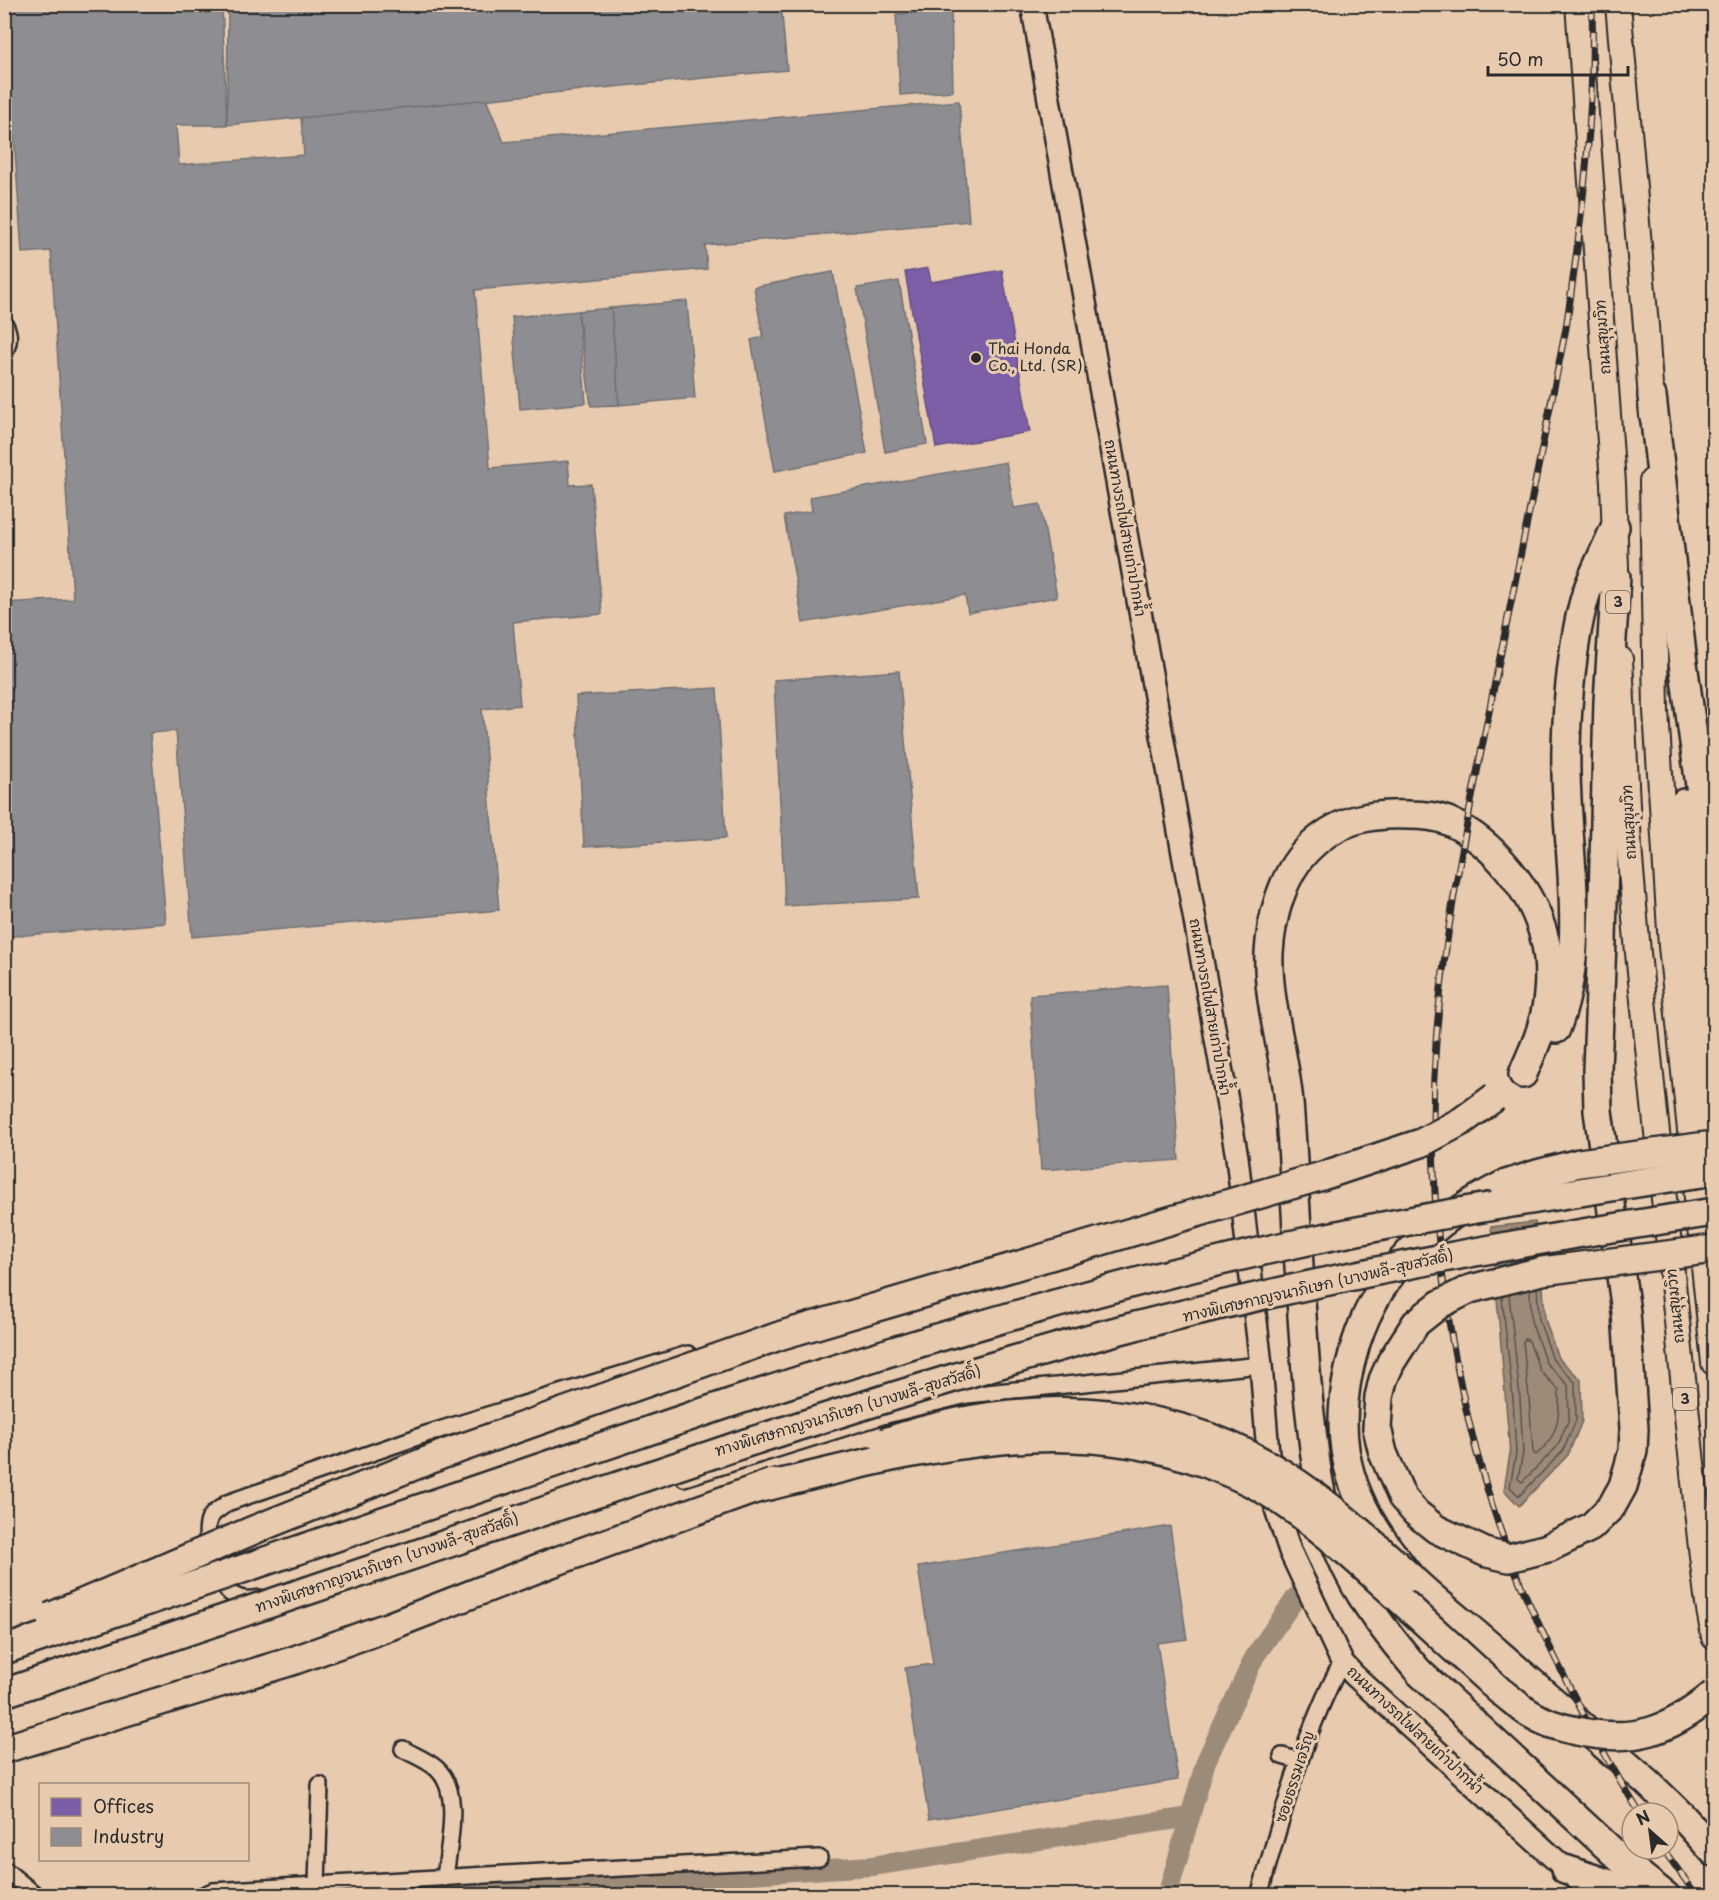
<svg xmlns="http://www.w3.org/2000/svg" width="1719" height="1900" font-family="'Playpen Sans','Playpen Sans Thai',sans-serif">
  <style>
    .water { fill: #9d8b7a; stroke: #6f655a; stroke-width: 1.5 }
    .offices { fill: #7b5ea7; stroke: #634f82; stroke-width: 1.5 }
    .industry { fill: #8d8d92; stroke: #707073; stroke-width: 1.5 }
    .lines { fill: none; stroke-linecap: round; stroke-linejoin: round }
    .shore { stroke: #59514b; stroke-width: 1.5 }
    .canal { stroke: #9d8b7a; stroke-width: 20 }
    .minor-casing { stroke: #2b2b2b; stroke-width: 20 }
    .secondary-casing { stroke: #2b2b2b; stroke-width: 26 }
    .trunk-casing { stroke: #2b2b2b; stroke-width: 28 }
    .motorway-casing { stroke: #2b2b2b; stroke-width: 32 }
    .minor { stroke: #e8caaf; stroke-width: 15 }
    .secondary { stroke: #e8caaf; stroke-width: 21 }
    .trunk { stroke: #e8caaf; stroke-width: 24 }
    .motorway { stroke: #e8caaf; stroke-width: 27 }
    .rail-casing { stroke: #2b2b2b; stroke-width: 7 }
    .rail { stroke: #e8caaf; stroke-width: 4.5; stroke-dasharray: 14; stroke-linecap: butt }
    .motorway-bridge-casing { stroke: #2b2b2b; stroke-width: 32; stroke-linecap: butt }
    .motorway-bridge { stroke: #e8caaf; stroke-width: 27 }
    .poi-dot { fill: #2b2b2b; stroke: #e8caaf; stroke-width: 2 }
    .labels { text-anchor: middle; stroke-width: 6; stroke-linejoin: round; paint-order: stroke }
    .shield { fill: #e8caaf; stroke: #645b53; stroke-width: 1.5 }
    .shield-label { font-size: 14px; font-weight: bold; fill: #2b2b2b }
    .street-label { font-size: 15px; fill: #2b2b2b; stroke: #e8caaf }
    .poi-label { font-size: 15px; fill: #2b2b2b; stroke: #e8caaf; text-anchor: start }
  </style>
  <rect width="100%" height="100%" fill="#e8caaf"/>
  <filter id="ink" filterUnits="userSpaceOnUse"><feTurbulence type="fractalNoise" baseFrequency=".0167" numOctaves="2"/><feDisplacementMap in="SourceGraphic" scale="12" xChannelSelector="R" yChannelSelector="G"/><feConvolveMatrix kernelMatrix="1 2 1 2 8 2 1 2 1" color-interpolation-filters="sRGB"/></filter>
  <g filter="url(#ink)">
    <polygon class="water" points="1535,1222 1541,1254 1545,1319 1558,1358 1581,1379 1582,1421 1568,1455 1519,1506 1504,1490 1510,1453 1491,1227"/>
    <polygon class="offices" points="928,268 931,282 1002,270 1030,432 936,448 905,272"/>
    <g class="industry">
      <polygon points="5,4 222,4 227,125 176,125 179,165 304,155 301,117 486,99 504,142 959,101 969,221 705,245 707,269 475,290 490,468 568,461 570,485 591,484 602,614 513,622 520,705 482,709 499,910 192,937 176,731 150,733 166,923 4,937 4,603 73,599 51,251 22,253"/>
      <polygon points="228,4 781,4 787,70 227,125"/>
      <polygon points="951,12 953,91 900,95 896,14"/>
      <polygon points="833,272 867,453 775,471 751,340 763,337 754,287"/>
      <polygon points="899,281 927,444 885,452 857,288"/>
      <polygon points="687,301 695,398 619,405 611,308"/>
      <polygon points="611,308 619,405 591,406 578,311"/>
      <polygon points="578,311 586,403 520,409 512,317"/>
      <polygon points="1006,462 1014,508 1040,504 1057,597 968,613 965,595 803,623 784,516 812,511 810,497"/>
      <polygon points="899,671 919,899 785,906 774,680"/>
      <polygon points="717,688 726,838 584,847 576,696"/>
      <polygon points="1167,985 1179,1160 1041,1170 1030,995"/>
      <polygon points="1170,1526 1187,1639 1157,1643 1178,1780 929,1820 905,1668 933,1664 918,1567"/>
    </g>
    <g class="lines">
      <g class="shore">
        <polyline points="1509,1295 1520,1398 1523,1452 1518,1479 1522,1482 1557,1447 1569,1419 1568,1385 1546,1363 1531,1321 1530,1290"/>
        <polyline points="1502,1297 1513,1399 1516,1453 1510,1487 1519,1496 1563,1451 1576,1420 1575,1382 1553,1360 1539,1320 1537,1288"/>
        <path d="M1525,1339L1529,1341L1540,1371L1559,1390C1560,1416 1558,1438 1536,1455L1533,1452L1529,1398L1523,1342Z"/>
      </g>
      <g class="canal">
        <polyline points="425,1896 872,1866 1190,1817"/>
        <polyline points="1167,1896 1206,1761 1255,1656 1297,1596"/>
      </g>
      <g class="minor-casing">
        <g id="minor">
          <path d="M4,323C11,334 9,343 4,354"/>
          <polyline points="684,1478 882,1416 967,1395 1261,1365"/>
          <path d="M260,1598C249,1600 242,1600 233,1595C215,1585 201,1536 210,1518C213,1512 222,1508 227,1503L429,1433L688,1354"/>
          <path d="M403,1749C413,1755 427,1760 436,1768C463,1791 448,1847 445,1878"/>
          <polyline points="1282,1756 1300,1761"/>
          <polyline points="4,1869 37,1896"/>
          <polyline points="317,1885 320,1785"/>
          <polyline points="201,1896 213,1891 523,1873 819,1858"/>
          <path d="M1259,1896C1282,1816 1303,1735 1342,1662"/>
        </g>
      </g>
      <g class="secondary-casing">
        <polyline id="secondary" points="1032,4 1237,1157 1261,1365 1268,1453 1276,1509 1290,1551 1342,1662 1354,1675 1595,1896"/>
      </g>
      <g class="trunk-casing">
        <g id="trunk">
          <polyline points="1578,4 1613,483 1617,595"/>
          <polyline points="1618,4 1646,326 1652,416"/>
          <polyline points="1652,481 1656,711 1671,946 1714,1363"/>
          <polyline points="1620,659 1629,847 1638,953 1701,1548 1708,1604 1714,1637"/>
        </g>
      </g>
      <g class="motorway-casing">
        <g id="motorway">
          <polyline points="1652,396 1683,663 1701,793 1714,944"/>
          <polyline points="1684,803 1687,852 1714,1141"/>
          <path d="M1556,1029C1591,939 1563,841 1566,748C1567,703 1573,636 1586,594C1594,571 1606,549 1615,527"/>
          <path d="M1523,1074C1529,1058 1538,1042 1542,1025C1550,999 1551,967 1545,940C1533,891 1494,842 1448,821C1436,816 1422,815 1409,815C1369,813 1336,820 1307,850C1282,875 1271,919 1269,953C1267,1001 1285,1054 1289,1103C1297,1203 1299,1304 1309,1405C1314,1446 1317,1488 1330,1528C1349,1586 1380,1626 1419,1672L1627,1865L1666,1896"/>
          <path d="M1503,1185C1434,1220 1380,1268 1356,1343C1332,1421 1340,1483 1389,1549C1396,1558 1403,1569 1411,1578C1438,1604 1469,1627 1497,1652C1547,1696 1598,1740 1648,1783L1681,1815L1714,1852"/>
          <polyline points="1548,1548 1591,1527 1612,1506 1623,1486 1633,1451 1634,1429 1626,1312 1598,1111 1597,1070 1602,941 1608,701 1616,577"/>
          <polyline points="4,1749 292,1661 390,1626 554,1562"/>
          <polyline points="1565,1869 1625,1889 1662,1896"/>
        </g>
      </g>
      <use href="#minor" class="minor"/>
      <use href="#secondary" class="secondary"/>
      <use href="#trunk" class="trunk"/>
      <use href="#motorway" class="motorway"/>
      <g class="rail-casing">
        <g id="rail">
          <path d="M1592,4C1595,113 1582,221 1566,328C1541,455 1515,581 1490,707C1468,818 1444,929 1436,1042C1423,1215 1453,1411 1516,1573C1532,1613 1553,1653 1572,1692C1593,1733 1615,1774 1640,1813"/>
          <polyline points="1663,1849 1697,1896"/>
        </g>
      </g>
      <use href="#rail" class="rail"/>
      <g class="motorway-bridge-casing">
        <g id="motorway-bridge">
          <polyline points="1503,1185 1537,1174 1579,1163 1714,1145"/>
          <path d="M885,1442C1017,1397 1162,1397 1283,1474C1329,1503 1370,1540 1410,1577"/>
          <path d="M756,1489C905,1454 1054,1408 1205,1463C1225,1471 1247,1479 1266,1491C1312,1519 1353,1557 1393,1593C1429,1626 1464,1658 1500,1691C1510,1698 1519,1707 1529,1713C1543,1722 1561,1728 1577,1731C1634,1744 1670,1731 1714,1694"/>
          <polyline points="1548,1548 1509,1558 1487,1553 1436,1529 1416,1513 1402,1497 1383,1453 1377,1428 1379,1397 1383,1380 1391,1362 1416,1323 1440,1304 1470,1289 1542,1271 1714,1249"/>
          <polyline points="554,1562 772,1483"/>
          <polyline points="50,1617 256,1529 444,1454 782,1335 1322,1176 1421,1143 1462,1121 1495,1097"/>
          <path d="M4,1650L733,1402C915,1342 1098,1288 1285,1246C1427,1215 1571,1193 1714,1171"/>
          <path d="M4,1693L746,1443C870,1403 994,1364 1120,1330C1316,1279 1515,1242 1714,1212"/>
        </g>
      </g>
      <use href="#motorway-bridge" class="motorway-bridge"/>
    </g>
  </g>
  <circle class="poi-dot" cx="976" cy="358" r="6"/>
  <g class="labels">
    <g class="shield">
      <rect x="1606" y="591" width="24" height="22" rx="4.5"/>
      <rect x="1673" y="1388" width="24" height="22" rx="4.5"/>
    </g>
    <g class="shield-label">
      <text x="1618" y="607">3</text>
      <text x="1685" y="1404">3</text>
    </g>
    <g class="street-label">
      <text transform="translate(1603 337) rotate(-94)" y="5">ถนนสุขุมวิท</text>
      <text transform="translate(1125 528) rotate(80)" y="5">ถนนทางรถไฟสายเก่าปากน้ำ</text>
      <text transform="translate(1629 822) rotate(-93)" y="5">ถนนสุขุมวิท</text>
      <text transform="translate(1210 1007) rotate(80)" y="5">ถนนทางรถไฟสายเก่าปากน้ำ</text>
      <text transform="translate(1318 1286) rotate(-13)" y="5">ทางพิเศษกาญจนาภิเษก (บางพลี-สุขสวัสดิ์)</text>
      <text transform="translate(1675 1306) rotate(-96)" y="5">ถนนสุขุมวิท</text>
      <text transform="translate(848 1411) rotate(-17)" y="5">ทางพิเศษกาญจนาภิเษก (บางพลี-สุขสวัสดิ์)</text>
      <text transform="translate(387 1563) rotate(-19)" y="5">ทางพิเศษกาญจนาภิเษก (บางพลี-สุขสวัสดิ์)</text>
      <text transform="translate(1415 1730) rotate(43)" y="5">ถนนทางรถไฟสายเก่าปากน้ำ</text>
      <text transform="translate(1295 1777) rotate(-72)" y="5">ซอยธรรมเจริญ</text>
    </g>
    <g class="poi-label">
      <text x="988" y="354">Thai Honda<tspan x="988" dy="17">Co., Ltd. (SR)</tspan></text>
    </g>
  </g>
  <rect width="1719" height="1900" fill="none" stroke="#e8caaf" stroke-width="24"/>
  <rect x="12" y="12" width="1695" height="1876" fill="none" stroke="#2b2b2b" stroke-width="2" filter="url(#ink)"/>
  <rect x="39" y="1783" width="210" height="78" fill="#e8caaf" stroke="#9c8a7a" stroke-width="1.5"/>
  <rect x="51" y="1798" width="30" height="18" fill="#7b5ea7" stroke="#9c8a7a" stroke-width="1.5"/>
  <text x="93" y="1813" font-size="18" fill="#2b2b2b">Offices</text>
  <rect x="51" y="1828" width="30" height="18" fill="#8d8d92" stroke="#9c8a7a" stroke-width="1.5"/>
  <text x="93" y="1843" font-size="18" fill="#2b2b2b">Industry</text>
  <g transform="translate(1650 1831) rotate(332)"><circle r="28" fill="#e8caaf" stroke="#9c8a7a" stroke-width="1.5"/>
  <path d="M0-4.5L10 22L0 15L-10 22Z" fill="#2b2b2b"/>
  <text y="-9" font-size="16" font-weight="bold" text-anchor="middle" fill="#2b2b2b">N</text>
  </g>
  <path d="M1488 66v9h140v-9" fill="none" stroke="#2b2b2b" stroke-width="3"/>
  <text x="1497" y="66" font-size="18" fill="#2b2b2b" stroke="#e8caaf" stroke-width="4.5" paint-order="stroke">50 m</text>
</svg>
